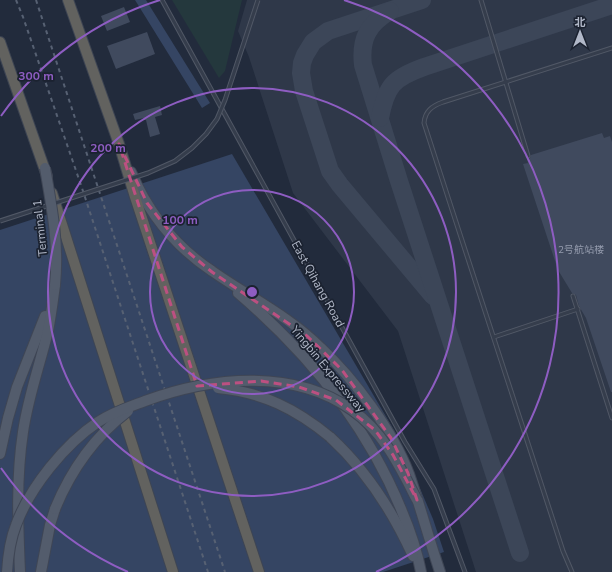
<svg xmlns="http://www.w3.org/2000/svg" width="612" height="572" font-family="'Nunito Sans','Noto Sans SC',sans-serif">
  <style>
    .airport { fill: #2f3849 }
    .green { fill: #24383d }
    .water { fill: #354563 }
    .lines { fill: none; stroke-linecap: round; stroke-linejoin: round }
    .taxiway { stroke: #3c4658; stroke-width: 18 }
    .building { fill: #404a5e }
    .service-casing { stroke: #515866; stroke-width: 5 }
    .primary-casing { stroke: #3f4655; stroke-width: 12 }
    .trunk-casing { stroke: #3e4553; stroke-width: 12 }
    .service { stroke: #353d4c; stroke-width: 3 }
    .primary { stroke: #535c6c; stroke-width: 10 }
    .trunk { stroke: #62625f; stroke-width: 10 }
    .rail { stroke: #576173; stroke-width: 2; stroke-dasharray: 4 4; stroke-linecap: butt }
    .service-bridge-casing { stroke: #515866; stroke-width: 5; stroke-linecap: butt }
    .primary-bridge-casing { stroke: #3f4655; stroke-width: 12; stroke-linecap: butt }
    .service-bridge { stroke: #353d4c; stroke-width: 3 }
    .primary-bridge { stroke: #535c6c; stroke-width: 10 }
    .marked { fill: none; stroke: #bc5081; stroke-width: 3; stroke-dasharray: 8 5; stroke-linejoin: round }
    .ring { fill: none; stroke: #8e5dc2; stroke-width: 2 }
    .labels { text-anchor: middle; stroke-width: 3.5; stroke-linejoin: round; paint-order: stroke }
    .number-label { font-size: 10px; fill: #959cae }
    .street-label { font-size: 12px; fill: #b1b8c8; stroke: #1b2230 }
    .centre { fill: #8e5dc2; stroke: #1b2230; stroke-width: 2 }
    .ring-label { font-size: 12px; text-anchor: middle; font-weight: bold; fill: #8e5dc2; stroke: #1b2230; stroke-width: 3.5; stroke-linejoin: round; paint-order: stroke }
  </style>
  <rect width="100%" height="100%" fill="#222b3c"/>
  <polygon class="airport" points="247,0 612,0 612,572 476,572 398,331 293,193 249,57 238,31"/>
  <polygon class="green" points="172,0 242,0 225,71 219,78"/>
  <g class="water">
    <polygon points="135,0 146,0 210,103 202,108"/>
    <polygon points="232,154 398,437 433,519 444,552 383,572 0,572 0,230"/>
  </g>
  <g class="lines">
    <g class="taxiway">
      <polyline points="422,0 328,31 313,42 305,55 302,63 301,73 304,91 330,171 340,185 433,296"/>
      <path d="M390,11C368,24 360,39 363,65L399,181L520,553"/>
      <path d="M380,118C386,86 393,78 424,67L612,5"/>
    </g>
  </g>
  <g class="building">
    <polygon points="124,7 130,22 107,31 101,16"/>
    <polygon points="147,32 155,54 116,69 107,46"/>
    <polygon points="160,106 162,115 155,117 160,134 150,137 146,120 144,120 144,118 135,120 133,114"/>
    <polygon points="602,133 604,138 610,136 612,142 612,392 611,392 586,318 579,306 576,295 572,293 558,270 523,164 528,163 527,159 530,158 531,155"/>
  </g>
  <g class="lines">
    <g class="service-casing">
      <g id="service">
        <polyline points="162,0 405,442 434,489 465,572"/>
        <polyline points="481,0 528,156"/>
        <polyline points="573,296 612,418"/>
        <polyline points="494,337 578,309"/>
        <path d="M572,572L563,551C517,409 470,266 424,123C425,111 432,106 443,102L612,48"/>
      </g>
    </g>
    <g class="primary-casing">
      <g id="primary">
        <path d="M131,172C148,212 176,247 212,271C249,297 289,316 321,348C354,379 393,431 409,474C420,506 429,539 440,572"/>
        <path d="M238,293C307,352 366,424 401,509C410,530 417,550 421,572"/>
        <path d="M330,437C366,470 393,512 413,556"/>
        <polyline points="0,454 8,418 17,387 45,316"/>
        <path d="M20,572C18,525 16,478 23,432C28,397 40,364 48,331C51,316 53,300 55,285"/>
        <polyline points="41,572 50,525 55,509"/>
      </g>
    </g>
    <g class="trunk-casing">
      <g id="trunk">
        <polyline points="68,0 119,144 135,197 259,572"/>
        <polyline points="0,42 47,176"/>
        <polyline points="52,193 173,572"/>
      </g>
    </g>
    <use href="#service" class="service"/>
    <use href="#primary" class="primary"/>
    <use href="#trunk" class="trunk"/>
    <g class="rail">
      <polyline points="16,0 23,17 82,188 208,572"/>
      <polyline points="36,0 225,572"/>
    </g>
    <g class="service-bridge-casing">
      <polyline id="service-bridge" points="0,221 148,173 175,161 192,148 206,134 217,119 225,100 258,0"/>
    </g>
    <g class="primary-bridge-casing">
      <g id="primary-bridge">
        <path d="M45,168C52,208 59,244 55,285"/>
        <path d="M218,388C262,392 296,409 330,437"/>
        <path d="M55,509C71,470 94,437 128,411"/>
        <path d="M7,572C8,556 10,540 16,525C30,487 65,444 98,422C113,412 129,407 145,401C210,377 293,368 352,410C384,432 400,467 417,500"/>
      </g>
    </g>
    <use href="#service-bridge" class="service-bridge"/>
    <use href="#primary-bridge" class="primary-bridge"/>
  </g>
  <path class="marked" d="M119,144L147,203L182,247L212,272L307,336L342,370L391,438L408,473L417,500L393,455L375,430L336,400L299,387L261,381L197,386Z"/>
  <g class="ring">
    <circle cx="252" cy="292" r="102"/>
    <circle cx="252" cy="292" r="204"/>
    <path d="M128 572A306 306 0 0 1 1 468M1 116A306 306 0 0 1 160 0M344 0A306 306 0 0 1 376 572"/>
  </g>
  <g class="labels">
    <g class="number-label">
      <text x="581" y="253">2号航站楼</text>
    </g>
    <g class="street-label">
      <text transform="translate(40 228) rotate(-96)" y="4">Terminal 1</text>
      <text transform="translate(318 284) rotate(61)" y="4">East Qihang Road</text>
      <text transform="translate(328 369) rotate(50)" y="4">Yingbin Expressway</text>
    </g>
  </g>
  <circle cx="252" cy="292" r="6" class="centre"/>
  <g class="ring-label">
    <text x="36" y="80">300 m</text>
    <text x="108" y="152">200 m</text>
    <text x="180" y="224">100 m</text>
  </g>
  <g transform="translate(580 32)" stroke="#1b2230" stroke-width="3" paint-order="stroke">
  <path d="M0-3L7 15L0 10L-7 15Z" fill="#b1b8c8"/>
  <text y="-6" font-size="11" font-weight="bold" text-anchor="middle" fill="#b1b8c8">北</text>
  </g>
</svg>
